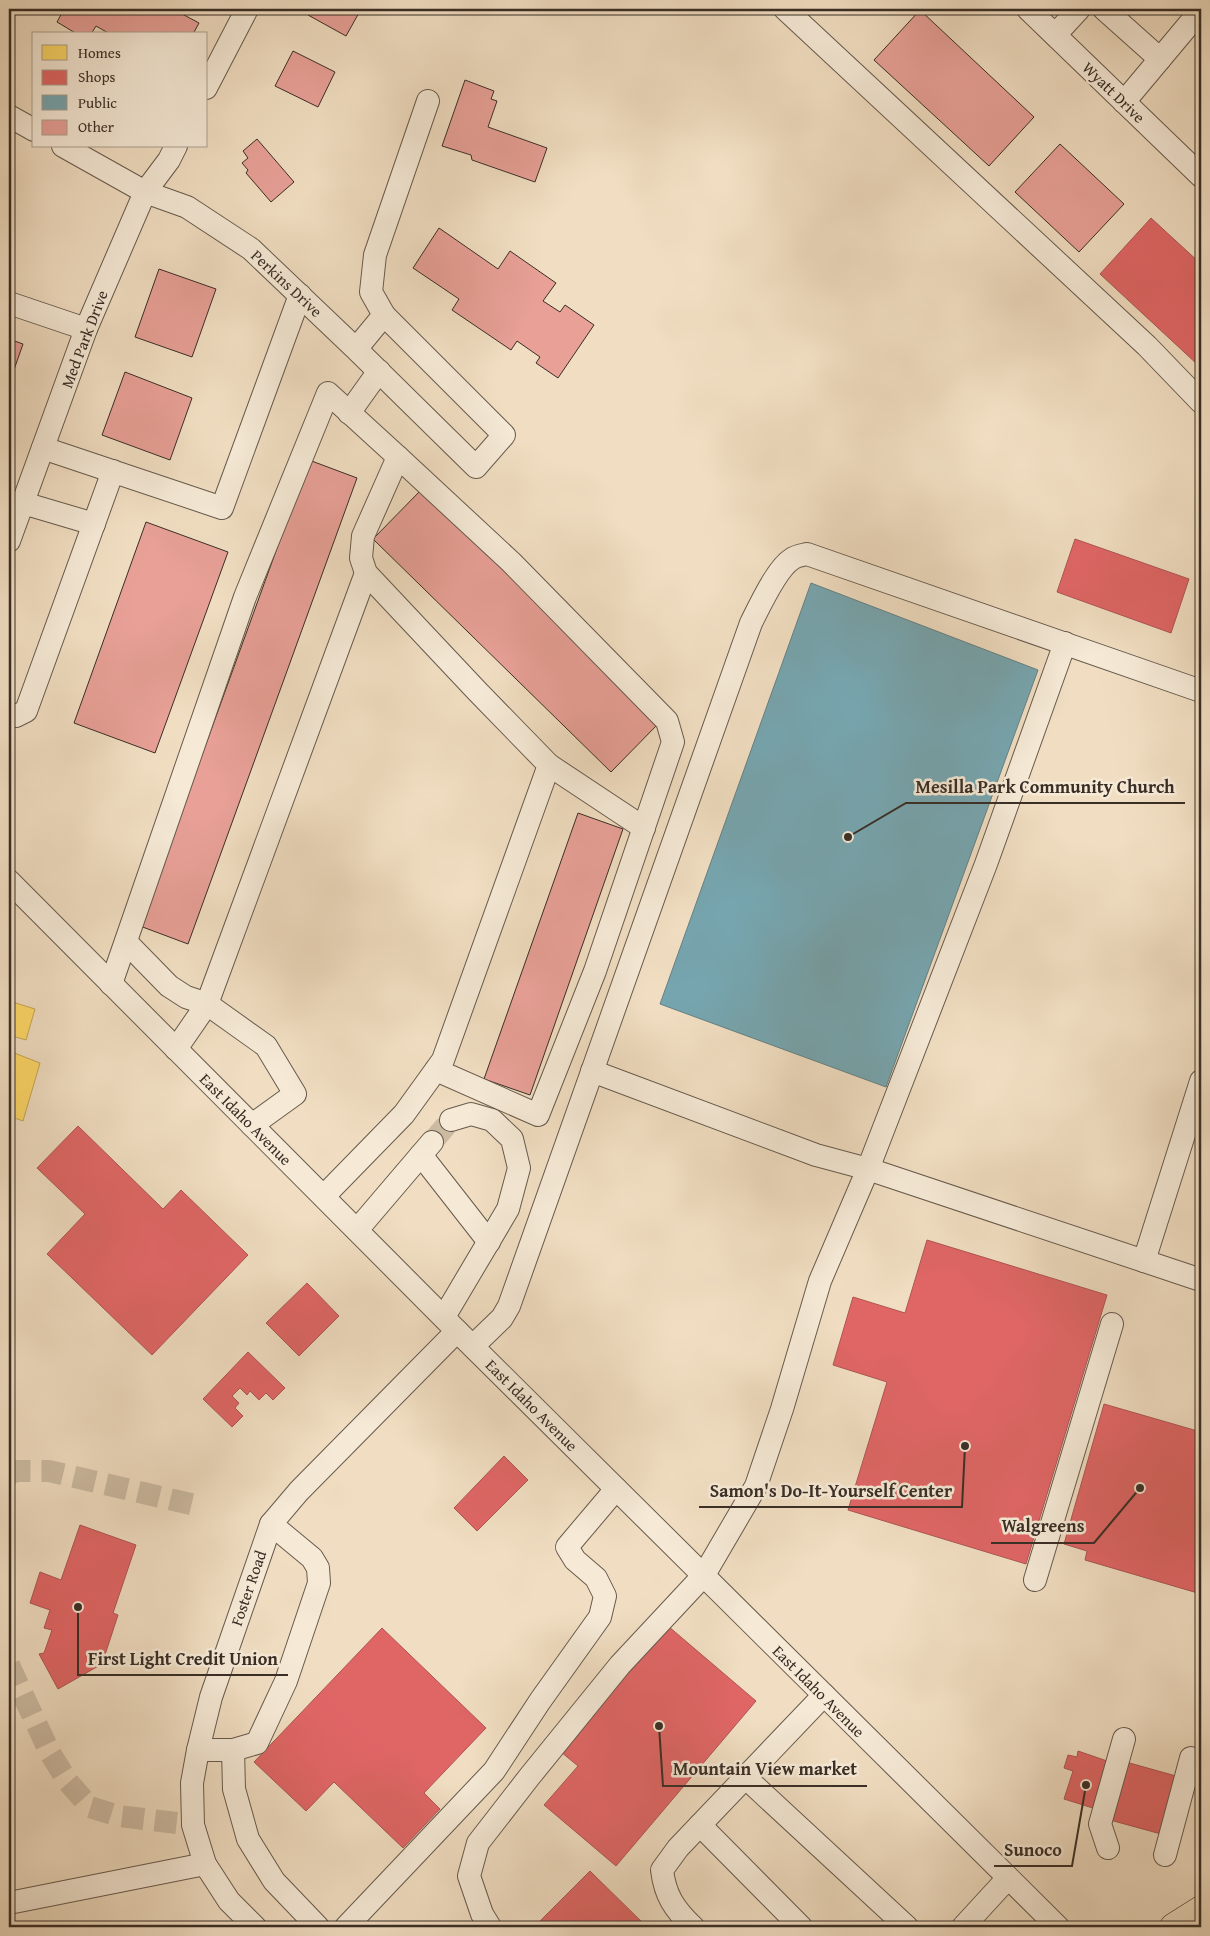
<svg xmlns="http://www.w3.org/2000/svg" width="1210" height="1936" font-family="'Gentium Book Plus',serif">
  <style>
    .homes { fill: #ffd966; stroke: #c4a653 }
    .shops { fill: #e06666; stroke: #ae5553 }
    .public { fill: #76a5af; stroke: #648186 }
    .building { fill: #e8a097; stroke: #392e26 }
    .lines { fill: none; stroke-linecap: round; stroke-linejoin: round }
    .minor-tunnel { stroke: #ccbba3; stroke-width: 22; stroke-dasharray: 22 11; stroke-linecap: butt }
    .minor-casing { stroke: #675a4d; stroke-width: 24 }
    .major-casing { stroke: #392e26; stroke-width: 29 }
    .minor { stroke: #f6ead7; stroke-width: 22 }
    .major { stroke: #f1dec2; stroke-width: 28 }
    .labels { text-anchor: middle; stroke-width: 5; stroke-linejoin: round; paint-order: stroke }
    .street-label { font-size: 16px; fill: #392e26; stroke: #f6ead7 }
    .leader { fill: none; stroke: #392e26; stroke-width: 2 }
    .callout-dot { fill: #392e26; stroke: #f6ead7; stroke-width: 2 }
    .callout-label { font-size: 18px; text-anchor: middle; font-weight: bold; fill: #392e26; stroke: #f6ead7; stroke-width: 5; stroke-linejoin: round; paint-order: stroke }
  </style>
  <rect width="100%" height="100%" fill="#f1dec2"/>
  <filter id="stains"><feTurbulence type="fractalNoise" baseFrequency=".004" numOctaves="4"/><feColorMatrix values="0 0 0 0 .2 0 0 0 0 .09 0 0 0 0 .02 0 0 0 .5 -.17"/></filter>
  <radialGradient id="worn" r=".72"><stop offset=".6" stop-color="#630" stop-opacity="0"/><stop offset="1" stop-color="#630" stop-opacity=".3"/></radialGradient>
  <g class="homes">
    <polygon points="9,1001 35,1009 26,1040 9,1035"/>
    <polygon points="9,1051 40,1063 23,1121 9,1116"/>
  </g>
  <g class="shops">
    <polygon points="1151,218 1201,264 1201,362 1198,365 1100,274"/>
    <polygon points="1075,539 1189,579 1171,633 1057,592"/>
    <polygon points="78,1126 163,1209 181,1190 248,1255 152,1355 47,1254 85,1214 37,1168"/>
    <polygon points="927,1240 1107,1295 1026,1564 848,1510 887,1382 833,1365 853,1297 905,1313"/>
    <polygon points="307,1283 339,1316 299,1356 266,1323"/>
    <polygon points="248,1352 285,1388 273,1400 266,1393 259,1400 250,1391 247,1395 240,1388 232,1396 239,1403 235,1408 243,1416 232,1427 203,1399"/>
    <polygon points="1104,1404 1201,1432 1201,1594 1085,1560 1087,1551 1064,1544"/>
    <polygon points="504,1456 528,1480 477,1531 454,1508"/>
    <polygon points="80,1525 136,1545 113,1613 118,1615 102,1664 58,1689 39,1654 44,1653 52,1630 44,1628 50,1610 30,1603 40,1572 61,1580"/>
    <polygon points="668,1626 756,1701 616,1866 544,1805 578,1766 561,1752"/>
    <polygon points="382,1628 486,1728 424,1793 440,1809 403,1848 334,1782 306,1811 254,1762"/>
    <polygon points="1078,1751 1110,1762 1096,1809 1064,1799 1073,1771 1064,1768 1068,1755 1077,1757"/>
    <polygon points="1126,1762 1176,1776 1161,1834 1110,1820"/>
    <polygon points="590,1871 647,1927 534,1927"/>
  </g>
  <polygon class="public" points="811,583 1038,670 886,1087 660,1004"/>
  <g class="building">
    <polygon points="64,9 173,9 199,23 193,34 110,34 96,26 91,34 77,34 57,22"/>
    <polygon points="311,9 357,9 360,11 346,36 308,15"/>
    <polygon points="920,10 1034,117 989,166 874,60"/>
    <polygon points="293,51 335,72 318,107 275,86"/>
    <polygon points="465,80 494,91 491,99 497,101 488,127 547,148 535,182 472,160 471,155 442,146"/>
    <polygon points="257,139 294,182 271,202 246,173 248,170 242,163 248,158 243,151"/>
    <polygon points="1060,144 1124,204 1079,252 1015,192"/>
    <polygon points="439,228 498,269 510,251 556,283 543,301 560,312 565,305 594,325 558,378 536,363 540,357 517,341 511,350 452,310 459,299 413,268"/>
    <polygon points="159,269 216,289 192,357 135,337"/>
    <polygon points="9,339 23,344 9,384"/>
    <polygon points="125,372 192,398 170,460 102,435"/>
    <polygon points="309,460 357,478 188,944 140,926"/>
    <polygon points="422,489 659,723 611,772 373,539"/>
    <polygon points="146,522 228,552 155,753 74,723"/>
    <polygon points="578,813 623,829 530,1095 484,1079"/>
  </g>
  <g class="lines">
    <g class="minor-tunnel">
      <polyline points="432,1142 451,1120"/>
      <polyline points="9,1474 17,1471 49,1471 199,1506"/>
      <polyline points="9,1665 50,1753 68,1782 90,1807 119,1816 193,1825"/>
    </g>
    <g class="minor-casing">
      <g id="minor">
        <polyline points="785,9 1147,346 1201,402"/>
        <polyline points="1028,9 1201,176"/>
        <polyline points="1104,9 1160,59"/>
        <polyline points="1055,35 1079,9"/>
        <polyline points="206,88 247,9"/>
        <polyline points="1124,102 1201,10"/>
        <polyline points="9,116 34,130"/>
        <polyline points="63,146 145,192 187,207 251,249 356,349 476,467 504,435 384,315 356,349"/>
        <polyline points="9,303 86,329"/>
        <polyline points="384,315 371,292 375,255 428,101"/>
        <polyline points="349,413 379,371"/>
        <polyline points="43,448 222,508 300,295"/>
        <polyline points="398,457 511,562 667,721 673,742 595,971 538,1115 436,1070"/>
        <polyline points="23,503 94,524"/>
        <polyline points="9,541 86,329 145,192 169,160 176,146"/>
        <polyline points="9,714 16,716 26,711 113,471"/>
        <polyline points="549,765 644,828"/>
        <polyline points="9,881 457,1331 1058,1927"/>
        <polyline points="126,942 169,986 186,997 207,1004 266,1046 295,1094 252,1125"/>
        <polyline points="111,984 245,597 328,393 398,457 363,536 361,558 366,573 477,691 549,765 443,1060 404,1114 324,1196"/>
        <polyline points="176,1049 207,1004 366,573"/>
        <polyline points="592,1071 816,1155 868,1169 1201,1280"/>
        <polyline points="421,1155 489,1242"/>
        <polyline points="357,1230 432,1142"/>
        <polyline points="1144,1261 1201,1081"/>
        <polyline points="444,1317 508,1209 519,1168 512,1139 492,1120 471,1114 451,1120"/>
        <path d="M473,1346L502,1318L509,1306L751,623C759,607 777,568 792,559C796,556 803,555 807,554L1201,691"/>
        <polyline points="1035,1580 1112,1324"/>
        <polyline points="198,1750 233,1750 257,1743 286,1681 319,1583 318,1568 312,1558 271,1524"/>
        <polyline points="233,1750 234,1789 248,1839 274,1881 318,1927"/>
        <polyline points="746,1778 907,1927"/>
        <polyline points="700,1825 801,1927"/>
        <polyline points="1108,1848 1100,1824 1124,1739"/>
        <polyline points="1165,1855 1191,1758"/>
        <polyline points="9,1903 205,1864"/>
        <polyline points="255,1927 229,1901 205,1864 193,1825 192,1783 198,1750 211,1697 271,1524 299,1491 457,1331"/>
        <polyline points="346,1927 494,1771 540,1701 600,1617 605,1596 596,1578 575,1560 567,1547 616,1489"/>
        <polyline points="490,1927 482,1914 469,1876 478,1843 530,1776 620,1665 704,1575 756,1486 782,1409 820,1281 868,1169 986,864 1065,643"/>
        <path d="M693,1927C674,1909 665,1895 662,1870L678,1848L824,1695"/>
        <polyline points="963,1927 1008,1878"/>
      </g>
    </g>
    <g class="major-casing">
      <polyline id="major" points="1174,1927 1201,1910"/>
    </g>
    <use href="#minor" class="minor"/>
    <use href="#major" class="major"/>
  </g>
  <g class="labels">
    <g class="street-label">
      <text transform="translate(1114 92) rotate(44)" y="6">Wyatt Drive</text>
      <text transform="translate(287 283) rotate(43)" y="6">Perkins Drive</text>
      <text transform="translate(84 339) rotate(-69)" y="6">Med Park Drive</text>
      <text transform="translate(246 1119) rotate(45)" y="6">East Idaho Avenue</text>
      <text transform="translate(532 1405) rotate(45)" y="6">East Idaho Avenue</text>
      <text transform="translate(248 1588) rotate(-71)" y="6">Foster Road</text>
      <text transform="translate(819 1691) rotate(45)" y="6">East Idaho Avenue</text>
    </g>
  </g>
  <path class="leader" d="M848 837L906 803H1185M965 1446L962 1507H699M1140 1488L1094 1543H991M78 1607L78 1675H288M659 1726L663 1786H867M1086 1785L1072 1866H994"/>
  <g class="callout-dot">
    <circle cx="848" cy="837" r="5"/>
    <circle cx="965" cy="1446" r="5"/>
    <circle cx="1140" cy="1488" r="5"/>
    <circle cx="78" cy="1607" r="5"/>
    <circle cx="659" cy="1726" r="5"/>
    <circle cx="1086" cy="1785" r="5"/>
  </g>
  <g class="callout-label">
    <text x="1045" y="793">Mesilla Park Community Church</text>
    <text x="831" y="1497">Samon's Do-It-Yourself Center</text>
    <text x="1043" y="1532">Walgreens</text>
    <text x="183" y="1665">First Light Credit Union</text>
    <text x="765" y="1775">Mountain View market</text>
    <text x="1033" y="1856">Sunoco</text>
  </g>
  <rect width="1210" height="1936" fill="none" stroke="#f1dec2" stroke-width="30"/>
  <rect x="10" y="10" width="1190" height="1916" fill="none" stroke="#392e26" stroke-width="2.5"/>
  <rect x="15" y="15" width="1180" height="1906" fill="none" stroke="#392e26"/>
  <rect x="32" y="32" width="175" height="115" fill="#f6ead7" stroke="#aa9f90"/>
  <rect x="42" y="45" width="25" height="15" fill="#ffd966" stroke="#aa9f90"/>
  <text x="78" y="58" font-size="15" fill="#392e26">Homes</text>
  <rect x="42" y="70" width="25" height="15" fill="#e06666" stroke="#aa9f90"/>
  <text x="78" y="82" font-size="15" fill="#392e26">Shops</text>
  <rect x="42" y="95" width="25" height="15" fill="#76a5af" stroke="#aa9f90"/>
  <text x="78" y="108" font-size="15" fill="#392e26">Public</text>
  <rect x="42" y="120" width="25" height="15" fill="#e8a097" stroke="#aa9f90"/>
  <text x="78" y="132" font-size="15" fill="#392e26">Other</text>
  <rect width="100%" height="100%" filter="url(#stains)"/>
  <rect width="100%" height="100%" fill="url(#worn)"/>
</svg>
